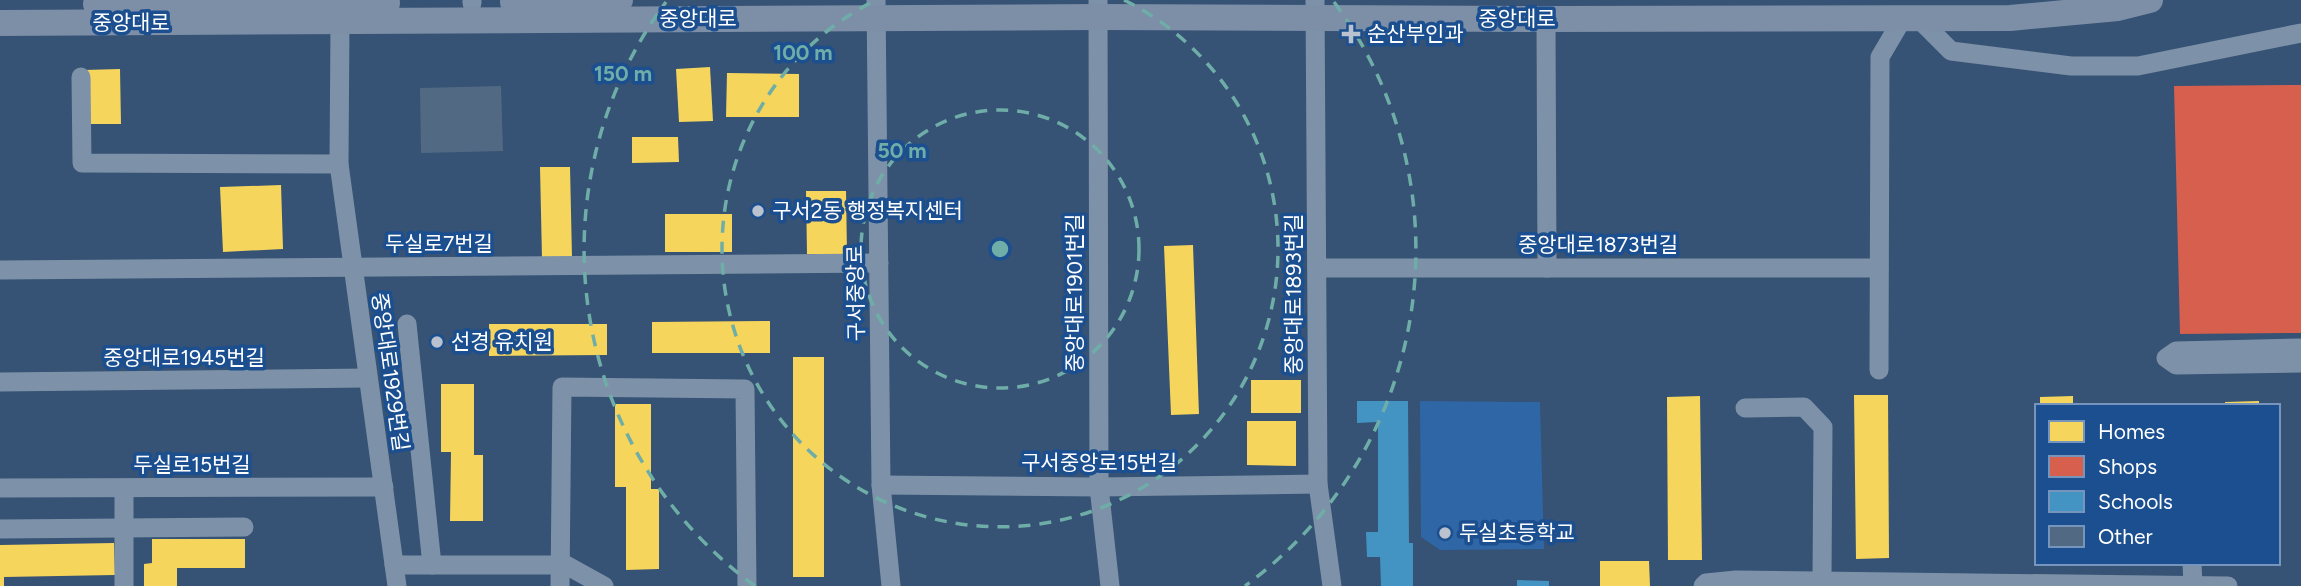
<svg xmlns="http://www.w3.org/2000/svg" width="2301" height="586" font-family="Figtree,'Noto Sans KR',sans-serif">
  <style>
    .green { fill: #2f66a5 }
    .homes { fill: #f6d55c }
    .shops { fill: #d6604d }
    .schools { fill: #4393c3 }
    .building { fill: #526984 }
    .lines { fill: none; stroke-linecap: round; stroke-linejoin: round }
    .minor { stroke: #7d92a8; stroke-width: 19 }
    .major { stroke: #7d8ea7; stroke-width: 26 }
    .ring { fill: none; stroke: #6fada8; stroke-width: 3.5; stroke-dasharray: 12 9 }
    .poi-dot { fill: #b9c2ce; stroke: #1b4f8f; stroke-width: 2.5 }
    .labels { text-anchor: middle; stroke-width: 7; stroke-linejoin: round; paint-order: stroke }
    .street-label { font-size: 21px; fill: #fff; stroke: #1b4f8f }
    .poi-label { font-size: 21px; fill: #fff; stroke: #1b4f8f; text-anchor: start }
    .centre { fill: #6fada8; stroke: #1b4f8f; stroke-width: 3.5 }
    .ring-label { font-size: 21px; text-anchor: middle; font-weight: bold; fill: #6fada8; stroke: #1b4f8f; stroke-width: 7; stroke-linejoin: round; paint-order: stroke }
  </style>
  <rect width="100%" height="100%" fill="#365274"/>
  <polygon class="green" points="1420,401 1540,402 1544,549 1440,550 1421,537"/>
  <g class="homes">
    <polygon points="710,67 713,121 679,122 676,69"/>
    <polygon points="120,69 121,124 84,124 84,70"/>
    <polygon points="727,73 799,74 799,117 726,117"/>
    <polygon points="632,137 678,137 679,162 632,163"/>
    <polygon points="540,167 570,167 572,258 542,259"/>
    <polygon points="281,185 283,249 223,252 220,187"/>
    <polygon points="806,191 846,191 847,254 807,254"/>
    <rect x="665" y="214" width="67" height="38"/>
    <polygon points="1193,245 1199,414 1171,415 1164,246"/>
    <polygon points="770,321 770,353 652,353 652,322"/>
    <polygon points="489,324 607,324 607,355 489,356"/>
    <rect x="793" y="357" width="31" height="220"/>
    <rect x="1251" y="380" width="50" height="33"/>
    <polygon points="441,384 474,384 474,455 483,455 483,521 450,521 451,452 441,452"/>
    <polygon points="1854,395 1888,395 1889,558 1856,559"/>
    <polygon points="1700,396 1702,560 1668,560 1667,397"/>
    <polygon points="2073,396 2073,406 2040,406 2040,397"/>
    <polygon points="2259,401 2259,406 2225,406 2225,402"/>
    <polygon points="615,404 651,404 651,489 659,489 659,569 626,570 626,487 615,487"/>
    <polygon points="1247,421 1296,421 1296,466 1247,465"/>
    <polygon points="152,539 245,539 245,568 177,568 177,586 144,586 144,564 152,563"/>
    <polygon points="114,543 115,575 4,577 4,586 0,586 0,545"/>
    <polygon points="1600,561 1649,561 1650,586 1600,586"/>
  </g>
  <polygon class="shops" points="2301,85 2301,333 2180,334 2174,86"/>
  <g class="schools">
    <polygon points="1357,401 1408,401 1409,543 1413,543 1413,586 1381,586 1380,557 1367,557 1366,532 1378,532 1378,422 1357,423"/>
    <polygon points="1517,580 1549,581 1549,586 1517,586"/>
  </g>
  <polygon class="building" points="501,86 503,151 421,153 420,88"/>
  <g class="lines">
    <g class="minor">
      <polyline points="876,0 881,485 891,586"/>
      <polyline points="1098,0 1099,487 1110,586"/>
      <polyline points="1315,0 1318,484 1332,586"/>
      <polyline points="472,3 472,0"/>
      <polyline points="1918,18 1951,51 2071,66 2138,66 2301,33"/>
      <polyline points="1546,19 1547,268"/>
      <polyline points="340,22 339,164 397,586"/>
      <polyline points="81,77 82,163 339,164"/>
      <polyline points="1317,268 1879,268"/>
      <polyline points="0,270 879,263"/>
      <polyline points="407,324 432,565"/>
      <polyline points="2301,348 2176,351 2166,358 2176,365 2301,363"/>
      <polyline points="1879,370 1880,57 1903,18"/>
      <polyline points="0,382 368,378"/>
      <polyline points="1745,408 1804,407 1823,427 1822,580"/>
      <polyline points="881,485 1099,487 1318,484"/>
      <polyline points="0,488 384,487"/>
      <polyline points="124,488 124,586"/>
      <polyline points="0,529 244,527"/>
      <polyline points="2192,563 2193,585"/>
      <polyline points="394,565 566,565 604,586"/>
      <polyline points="560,586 562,387 745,389 747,586"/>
      <polyline points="1703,586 1706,583 1736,580 2228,586"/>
    </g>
    <g class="major">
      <polyline points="513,2 620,0"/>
      <polyline points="96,4 387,3"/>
      <polyline points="0,23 1098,17 1546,19 2010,18 2118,8 2150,0"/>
    </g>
  </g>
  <g class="ring">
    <circle cx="1000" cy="249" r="139"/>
    <path d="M1124 0A278 278 0 1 1 876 0"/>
    <path d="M755 586A416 416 0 0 1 666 2M1334 2A416 416 0 0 1 1245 586"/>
  </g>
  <g class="poi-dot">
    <path d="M1347.5 23.5h7v7h7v7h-7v7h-7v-7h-7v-7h7z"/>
    <circle cx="758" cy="211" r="7"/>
    <circle cx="437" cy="342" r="7"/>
    <circle cx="1445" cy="533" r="7"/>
  </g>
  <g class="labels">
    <g class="street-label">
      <text x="698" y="26">중앙대로</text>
      <text x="1517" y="26">중앙대로</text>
      <text x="131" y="30">중앙대로</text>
      <text x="439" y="251">두실로7번길</text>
      <text x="1598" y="252">중앙대로1873번길</text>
      <text transform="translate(856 293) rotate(-91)" y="7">구서중앙로</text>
      <text transform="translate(1075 293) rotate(-90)" y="7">중앙대로1901번길</text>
      <text transform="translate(1294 294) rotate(-90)" y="7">중앙대로1893번길</text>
      <text x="184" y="365">중앙대로1945번길</text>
      <text transform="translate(390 372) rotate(82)" y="7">중앙대로1929번길</text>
      <text x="1099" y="470">구서중앙로15번길</text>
      <text x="192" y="472">두실로15번길</text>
    </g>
    <g class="poi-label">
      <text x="1367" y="41">순산부인과</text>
      <text x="772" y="218">구서2동 행정복지센터</text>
      <text x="451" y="349">선경 유치원</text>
      <text x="1459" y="540">두실초등학교</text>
    </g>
  </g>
  <circle cx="1000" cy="249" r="10" class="centre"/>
  <g class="ring-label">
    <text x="803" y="60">100 m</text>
    <text x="623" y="81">150 m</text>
    <text x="902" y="158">50 m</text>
  </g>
  <rect x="2035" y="404" width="245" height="161" fill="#1b4f8f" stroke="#7695bc" stroke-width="2"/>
  <rect x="2049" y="421" width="35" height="21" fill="#f6d55c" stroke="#7695bc" stroke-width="2"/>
  <text x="2098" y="439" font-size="21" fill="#ffffff">Homes</text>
  <rect x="2049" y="456" width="35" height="21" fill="#d6604d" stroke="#7695bc" stroke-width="2"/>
  <text x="2098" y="474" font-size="21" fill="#ffffff">Shops</text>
  <rect x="2049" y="491" width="35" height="21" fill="#4393c3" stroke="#7695bc" stroke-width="2"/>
  <text x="2098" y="509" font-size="21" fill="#ffffff">Schools</text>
  <rect x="2049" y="526" width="35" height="21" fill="#526984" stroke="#7695bc" stroke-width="2"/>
  <text x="2098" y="544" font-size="21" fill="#ffffff">Other</text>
</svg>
